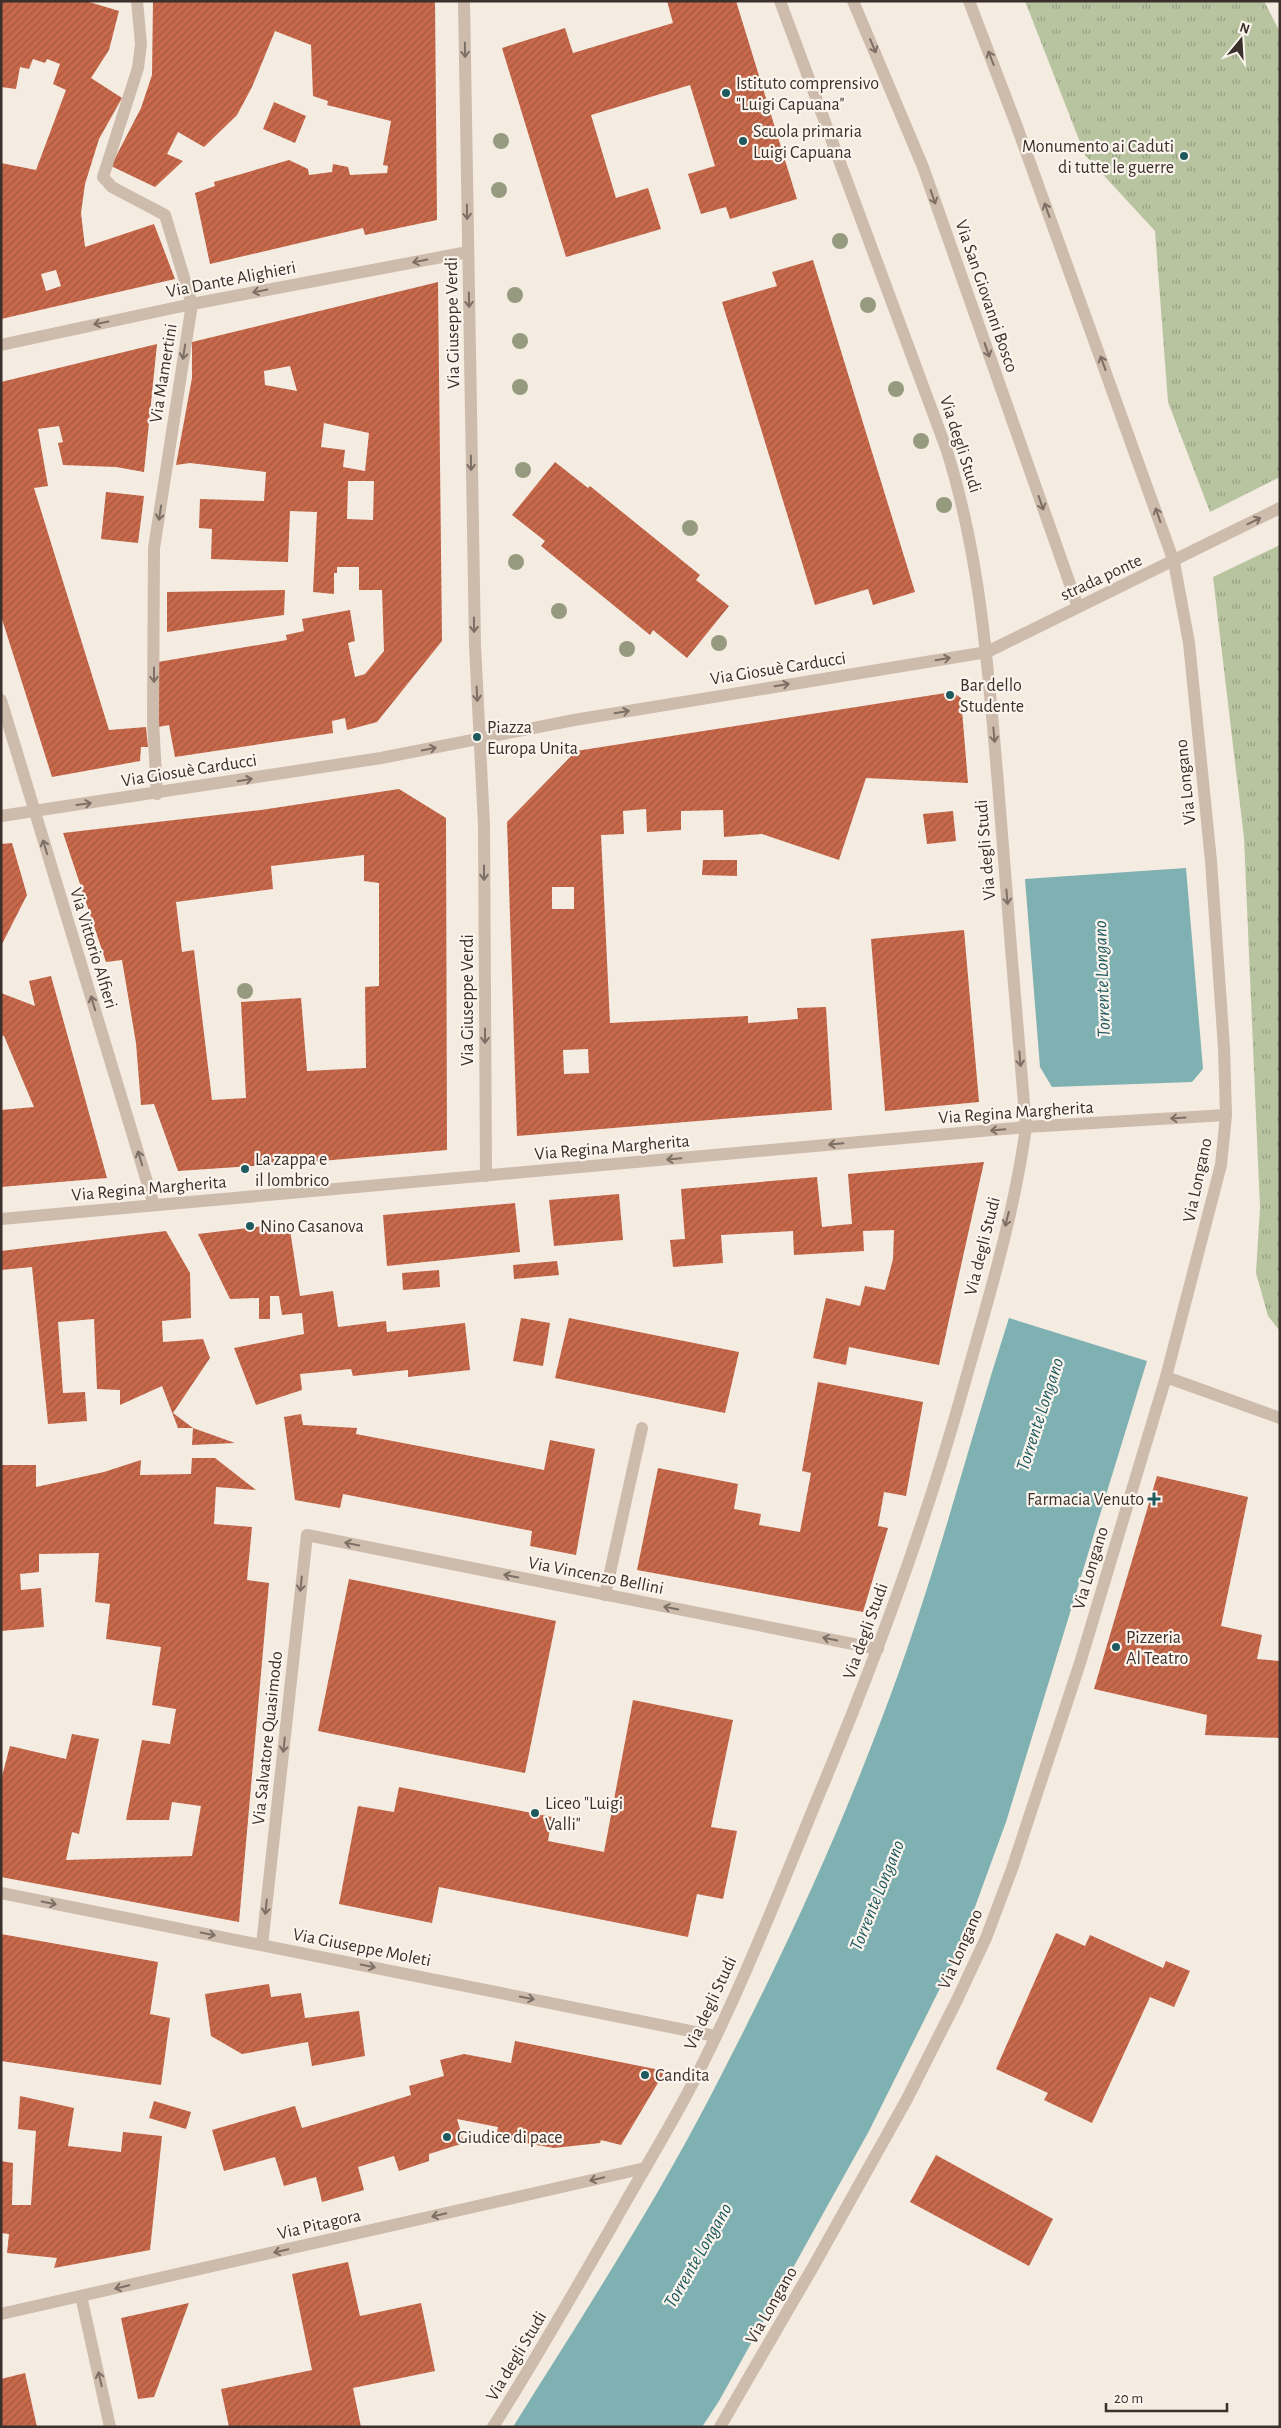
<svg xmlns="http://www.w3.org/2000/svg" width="1281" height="2428" font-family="'Alegreya Sans',sans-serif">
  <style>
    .grass { fill: url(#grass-tufts) }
    .water { fill: #7fb0b2 }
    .building { fill: url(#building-hatch); fill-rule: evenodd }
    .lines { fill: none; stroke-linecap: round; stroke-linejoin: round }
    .minor { stroke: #cdbbac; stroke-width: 12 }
    .tree { fill: #969b7f }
    .oneway { stroke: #7d6f65 }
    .poi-dot { fill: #1f5a5e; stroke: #fbf5ee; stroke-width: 2 }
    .labels { text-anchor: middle; stroke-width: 4.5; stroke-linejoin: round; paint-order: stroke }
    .poi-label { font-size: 18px; fill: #3b302b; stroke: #fbf5ee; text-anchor: start }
    .street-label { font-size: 18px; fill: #3b302b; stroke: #fbf5ee }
    .water-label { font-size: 19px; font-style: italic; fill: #1f5a5e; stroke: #fbf5ee }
  </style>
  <defs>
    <pattern id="grass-tufts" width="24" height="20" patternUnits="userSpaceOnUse" patternTransform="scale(1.25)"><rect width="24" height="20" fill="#b8c4a0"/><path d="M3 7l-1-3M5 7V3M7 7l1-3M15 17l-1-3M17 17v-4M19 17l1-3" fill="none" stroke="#97a083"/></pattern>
    <pattern id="building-hatch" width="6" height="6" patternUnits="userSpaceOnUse" patternTransform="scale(1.25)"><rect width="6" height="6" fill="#c8694b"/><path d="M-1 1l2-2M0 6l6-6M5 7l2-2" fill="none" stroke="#a4573f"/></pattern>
  </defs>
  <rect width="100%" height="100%" fill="#f4ebe1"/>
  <g class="grass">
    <polygon points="1025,1 1264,1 1280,32 1280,477 1210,512 1168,402 1155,231 1085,155"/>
    <polygon points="1280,545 1280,1331 1268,1316 1256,1273 1260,1208 1244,838 1213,577"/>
  </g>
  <g class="water">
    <polygon points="1186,868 1203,1069 1192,1082 1052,1087 1040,1067 1025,879"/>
    <path d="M1009,1318L1147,1361L1006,1822L960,1948L869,2131L719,2401L702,2427H513C581,2318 652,2209 711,2095C776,1970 836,1842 885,1710C934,1582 967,1448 1009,1318Z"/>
  </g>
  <g class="building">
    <path d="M1,1H86L119,11L109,50L91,78L122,98L99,139L85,184L81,213L85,247L154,224L175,279L1,319V163L36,170L66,90L53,84L60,64L47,59L45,63L33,59L29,69L20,67L16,89L1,87ZM56,270L61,286L46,291L41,274Z"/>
    <polygon points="153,1 435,1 437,220 365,235 363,228 210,264 195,193 215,186 214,182 289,160 308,169 309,175 332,172 333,164 348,167 350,175 387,173 388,166 383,165 391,121 327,105 328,101 313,96 311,45 275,31 252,87 237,115 204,147 178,132 167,154 183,161 155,187 111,166 141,108 152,75"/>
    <polygon points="667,1 736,1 797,199 730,219 726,207 701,214 688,174 715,166 690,85 591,115 616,198 648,188 661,229 566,257 502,48 565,28 573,53 673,23"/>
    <polygon points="274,102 306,116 295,143 263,129"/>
    <polygon points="813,260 915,592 873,605 868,589 815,605 722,302 777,286 772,272"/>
    <path d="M438,282L442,641L377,722L347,730L345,718L332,721L333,733L175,757L169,725L158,727V662L287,640L286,635L304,631L302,619L350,610L355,641L348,643L355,677L365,674L384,651L382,590H359V567H337V573H334V594L313,592L317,512L290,511L288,562L211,559L212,529L199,528L200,499L264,501L266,472L190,463L176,465L192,378V342ZM290,366L297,391L265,385L264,371ZM324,423L369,433L365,471L343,467L345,450L321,447ZM348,481H374L373,520L347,519Z"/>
    <polygon points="157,344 144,472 116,467 63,465 58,443 63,442 59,426 38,429 48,486 34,488 109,730 146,727 148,747 141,747 140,761 52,777 1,616 1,382"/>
    <polygon points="555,462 588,488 590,486 700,575 696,580 729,606 687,658 653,630 650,635 541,546 545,541 512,515"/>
    <polygon points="106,492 144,496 138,543 101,539"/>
    <polygon points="285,590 284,615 167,632 167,592"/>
    <path d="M952,692L961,698L968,783L866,778L839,860L762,834L724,837L723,810L681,811V830L647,832L646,809L623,811L624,834L601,835L610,1023L748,1016V1023L798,1019L797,1008L826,1007L832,1110L517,1136L507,822L576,751ZM552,887H574V909H552ZM588,1049L589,1073L564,1074L563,1050Z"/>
    <path d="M399,789L446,818L447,1150L310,1162L178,1171L154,1104L141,1105L136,1043L122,960L106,962L63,833L261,810ZM364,855V881L379,883V986L365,987L366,1068L307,1071L301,998L241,1002L246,1098L212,1100L194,950L182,952L176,902L273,889L271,866Z"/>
    <polygon points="953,811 956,841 927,844 923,814"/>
    <polygon points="12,843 27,895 1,946 1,844"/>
    <polygon points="703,860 737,860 737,876 702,875"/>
    <polygon points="964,930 979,1102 885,1111 871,939"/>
    <polygon points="51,976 107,1178 1,1187 1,1110 34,1107 4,1036 1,1035 1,993 35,1006 29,981"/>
    <polygon points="984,1162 939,1365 849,1347 846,1365 813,1358 826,1298 860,1306 865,1286 885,1290 893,1259 894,1230 863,1231 864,1251 794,1255 793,1231 721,1235 723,1263 673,1267 670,1240 685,1239 681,1189 817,1177 822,1227 840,1225 852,1224 848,1174"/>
    <polygon points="619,1194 623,1240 554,1246 549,1200"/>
    <polygon points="515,1203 520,1252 387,1266 383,1215"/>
    <polygon points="289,1223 300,1296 333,1291 338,1327 386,1321 387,1332 465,1323 470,1370 408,1377 408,1370 353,1376 351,1369 300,1374 302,1390 256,1405 234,1348 304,1334 302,1313 282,1315 279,1296 270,1296 270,1319 259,1319 259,1298 230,1299 198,1234"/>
    <polygon points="166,1231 190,1273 191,1318 162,1321 163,1342 203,1339 210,1358 173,1413 193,1428 178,1428 162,1386 120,1405 120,1390 97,1389 94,1319 58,1322 63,1393 85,1392 87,1421 48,1424 32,1267 1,1270 1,1251"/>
    <polygon points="557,1261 559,1275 514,1279 513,1265"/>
    <polygon points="439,1270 440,1287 403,1290 402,1273"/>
    <polygon points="521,1318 550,1323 543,1366 513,1361"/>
    <polygon points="569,1318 739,1352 725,1413 555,1378"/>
    <polygon points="818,1382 923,1402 906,1496 884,1492 878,1526 888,1528 863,1612 637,1570 658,1468 738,1484 734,1509 761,1514 759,1525 800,1532 811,1473 802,1471"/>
    <polygon points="301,1414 303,1425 357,1428 356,1434 544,1470 550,1440 595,1449 576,1555 530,1546 532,1531 343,1494 340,1508 295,1500 284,1417"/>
    <polygon points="193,1428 235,1443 192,1445"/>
    <polygon points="192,1458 215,1458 256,1490 216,1487 214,1524 252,1527 247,1580 269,1583 239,1922 1,1877 1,1780 10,1746 66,1759 72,1734 99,1739 79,1834 72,1832 66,1860 192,1856 201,1806 172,1802 169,1820 126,1820 142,1740 170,1744 176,1709 152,1705 161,1647 106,1639 110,1604 95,1602 99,1553 39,1554 39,1572 20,1574 21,1590 41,1588 44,1627 1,1631 1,1465 36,1465 36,1487 104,1472 141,1460 140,1475 191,1474"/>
    <polygon points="1157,1476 1248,1497 1221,1626 1262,1635 1257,1659 1280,1661 1280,1738 1205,1735 1207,1715 1094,1689"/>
    <polygon points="349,1579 556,1621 525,1773 318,1731"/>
    <polygon points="633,1700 733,1720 711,1827 737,1831 723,1899 697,1894 688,1937 439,1887 432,1923 339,1904 358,1806 394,1812 399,1787 552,1817 548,1841 604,1852"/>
    <polygon points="1056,1933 1085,1946 1090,1935 1163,1968 1166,1961 1190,1971 1174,2007 1150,1997 1092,2123 1044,2100 1048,2093 996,2069"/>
    <polygon points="1,1934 158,1962 150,2014 170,2018 161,2085 1,2061"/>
    <polygon points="269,1984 271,1997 301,1993 305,2018 359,2011 365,2056 312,2066 308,2042 242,2054 211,2036 205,1994"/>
    <polygon points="515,2041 665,2071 621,2145 601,2140 600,2143 554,2148 496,2138 498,2127 457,2119 464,2143 429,2154 429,2161 399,2171 394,2156 358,2167 364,2190 322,2202 316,2177 284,2186 275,2157 224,2171 212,2130 295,2106 302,2128 343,2116 411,2095 409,2086 444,2076 440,2060 464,2054 511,2063"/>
    <polygon points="20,2096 74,2108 68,2146 121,2152 123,2132 162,2136 150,2250 54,2268 57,2258 7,2253 9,2234 1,2233 1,2161 13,2163 12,2205 31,2205 36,2131 18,2129"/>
    <polygon points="154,2101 191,2112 186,2129 149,2118"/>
    <polygon points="936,2155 1053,2219 1029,2266 910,2202"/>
    <polygon points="348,2262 360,2316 421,2303 435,2371 353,2388 361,2427 229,2427 221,2389 312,2370 292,2274"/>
    <polygon points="189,2303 154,2397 138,2399 121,2318"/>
    <polygon points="25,2373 37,2427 1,2427 1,2379"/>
  </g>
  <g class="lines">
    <g class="minor">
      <polyline points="137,1 141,44 138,68 103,177 112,187 165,215 192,304 154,548 153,721 157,794"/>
      <polyline points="464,1 475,645 484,825 486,1176"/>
      <polyline points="853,1 923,167 1078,607"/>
      <polyline points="1,345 192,304 468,252"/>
      <polyline points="1,700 154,1205"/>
      <polyline points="1,816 381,758 574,720 987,652 1280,508"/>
      <polyline points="1,1219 1026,1127 1226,1115"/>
      <polyline points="1166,1377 1280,1418"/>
      <polyline points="605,1595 642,1428"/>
      <polyline points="1,1893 715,2036"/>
      <polyline points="262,1945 307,1535 878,1649"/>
      <polyline points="81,2296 110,2427"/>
      <polyline points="1,2314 645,2168"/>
      <path d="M493,2427C536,2359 576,2289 616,2219C639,2178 664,2137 686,2096C737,2000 777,1897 818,1797C874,1664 924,1529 963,1389C987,1303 1014,1216 1026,1127C1016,1013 1007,898 998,784C988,670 981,557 946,448L780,1"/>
      <polyline points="720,2427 813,2267 907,2099 957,2000 986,1938 1012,1869 1080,1663 1166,1377 1221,1165 1226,1115 1224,1048 1211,861 1189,643 1174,562 1016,124 969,1"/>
    </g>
  </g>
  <g class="tree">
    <circle cx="501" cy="141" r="8"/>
    <circle cx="499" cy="190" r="8"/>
    <circle cx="840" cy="241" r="8"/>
    <circle cx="515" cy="295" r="8"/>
    <circle cx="868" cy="305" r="8"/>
    <circle cx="520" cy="341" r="8"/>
    <circle cx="520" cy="387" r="8"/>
    <circle cx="896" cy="389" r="8"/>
    <circle cx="921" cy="441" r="8"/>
    <circle cx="523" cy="470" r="8"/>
    <circle cx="944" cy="505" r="8"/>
    <circle cx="690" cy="528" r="8"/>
    <circle cx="516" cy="562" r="8"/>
    <circle cx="559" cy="611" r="8"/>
    <circle cx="719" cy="643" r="8"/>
    <circle cx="627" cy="649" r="8"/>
    <circle cx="245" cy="991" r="8"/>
  </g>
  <defs><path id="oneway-shaft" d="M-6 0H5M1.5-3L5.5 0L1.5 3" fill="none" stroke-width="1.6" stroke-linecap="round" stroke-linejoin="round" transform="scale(1.25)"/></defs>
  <g class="oneway">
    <use href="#oneway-shaft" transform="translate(873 46) rotate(67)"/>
    <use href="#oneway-shaft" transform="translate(465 50) rotate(89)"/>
    <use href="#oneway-shaft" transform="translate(991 58) rotate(-111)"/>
    <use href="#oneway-shaft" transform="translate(933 197) rotate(71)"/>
    <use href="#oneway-shaft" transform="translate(1047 210) rotate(-110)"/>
    <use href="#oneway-shaft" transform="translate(467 212) rotate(89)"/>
    <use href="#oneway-shaft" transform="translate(420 261) rotate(169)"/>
    <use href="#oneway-shaft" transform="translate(260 291) rotate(169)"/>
    <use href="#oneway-shaft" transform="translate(469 300) rotate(89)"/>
    <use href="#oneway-shaft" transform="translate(101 323) rotate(168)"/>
    <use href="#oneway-shaft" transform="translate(987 350) rotate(71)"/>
    <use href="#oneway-shaft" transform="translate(184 352) rotate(99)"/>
    <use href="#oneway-shaft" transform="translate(1103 363) rotate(-110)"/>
    <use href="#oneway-shaft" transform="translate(471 463) rotate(89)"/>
    <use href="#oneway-shaft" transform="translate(1041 503) rotate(71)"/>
    <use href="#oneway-shaft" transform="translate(160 513) rotate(99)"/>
    <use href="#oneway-shaft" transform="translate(1158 515) rotate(-109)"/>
    <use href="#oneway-shaft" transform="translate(1254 521) rotate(-26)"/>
    <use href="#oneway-shaft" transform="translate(474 625) rotate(89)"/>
    <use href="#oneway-shaft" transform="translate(943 659) rotate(-9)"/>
    <use href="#oneway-shaft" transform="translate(154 675) rotate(90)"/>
    <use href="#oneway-shaft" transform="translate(782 685) rotate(-9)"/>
    <use href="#oneway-shaft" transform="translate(477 694) rotate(87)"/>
    <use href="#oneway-shaft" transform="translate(622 712) rotate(-9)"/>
    <use href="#oneway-shaft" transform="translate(994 735) rotate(85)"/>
    <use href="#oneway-shaft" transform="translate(429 749) rotate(-11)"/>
    <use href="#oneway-shaft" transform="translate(245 780) rotate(-9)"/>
    <use href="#oneway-shaft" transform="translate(84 804) rotate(-8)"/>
    <use href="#oneway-shaft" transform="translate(45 847) rotate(-107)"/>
    <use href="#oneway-shaft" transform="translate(484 873) rotate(90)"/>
    <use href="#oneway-shaft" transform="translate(1007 897) rotate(85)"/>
    <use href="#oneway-shaft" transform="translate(93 1003) rotate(-107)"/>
    <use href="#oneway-shaft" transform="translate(485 1036) rotate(90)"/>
    <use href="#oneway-shaft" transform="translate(1020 1059) rotate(85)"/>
    <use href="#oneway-shaft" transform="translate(1178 1118) rotate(176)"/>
    <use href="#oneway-shaft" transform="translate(998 1130) rotate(175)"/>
    <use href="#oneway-shaft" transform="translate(836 1144) rotate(175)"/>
    <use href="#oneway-shaft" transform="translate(140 1158) rotate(-107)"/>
    <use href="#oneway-shaft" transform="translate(674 1159) rotate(175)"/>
    <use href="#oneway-shaft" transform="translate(1007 1219) rotate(104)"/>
    <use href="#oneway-shaft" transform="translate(352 1544) rotate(-169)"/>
    <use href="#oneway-shaft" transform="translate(511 1576) rotate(-169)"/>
    <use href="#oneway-shaft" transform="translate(301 1584) rotate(96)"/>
    <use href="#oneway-shaft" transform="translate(671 1608) rotate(-169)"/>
    <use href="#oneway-shaft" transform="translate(830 1639) rotate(-169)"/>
    <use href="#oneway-shaft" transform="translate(284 1745) rotate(96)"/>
    <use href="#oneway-shaft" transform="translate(49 1903) rotate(11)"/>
    <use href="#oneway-shaft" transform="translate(266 1907) rotate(96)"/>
    <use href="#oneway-shaft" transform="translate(208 1934) rotate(11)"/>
    <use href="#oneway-shaft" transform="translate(368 1966) rotate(11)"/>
    <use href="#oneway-shaft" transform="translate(527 1998) rotate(11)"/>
    <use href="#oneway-shaft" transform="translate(597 2179) rotate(167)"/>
    <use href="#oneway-shaft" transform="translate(439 2215) rotate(167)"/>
    <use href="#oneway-shaft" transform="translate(281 2251) rotate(167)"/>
    <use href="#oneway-shaft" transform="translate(122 2287) rotate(167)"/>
    <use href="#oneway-shaft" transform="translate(100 2379) rotate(-103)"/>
  </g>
  <g class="poi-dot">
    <circle cx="726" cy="93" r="5"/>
    <circle cx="743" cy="141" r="5"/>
    <circle cx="1184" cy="156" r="5"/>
    <circle cx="950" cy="695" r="5"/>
    <circle cx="477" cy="737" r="5"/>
    <circle cx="245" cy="1169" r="5"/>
    <circle cx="250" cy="1226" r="5"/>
    <path d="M1151.5 1491.5h5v5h5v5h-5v5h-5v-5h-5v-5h5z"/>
    <circle cx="1116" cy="1647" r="5"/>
    <circle cx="535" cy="1813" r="5"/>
    <circle cx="645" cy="2075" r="5"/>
    <circle cx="447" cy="2137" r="5"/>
  </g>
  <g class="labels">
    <g class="poi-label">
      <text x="736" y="89">Istituto comprensivo<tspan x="736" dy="21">"Luigi Capuana"</tspan></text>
      <text x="753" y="137">Scuola primaria<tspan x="753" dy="21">Luigi Capuana</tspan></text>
      <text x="1174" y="152" text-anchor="end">Monumento ai Caduti<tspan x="1174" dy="21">di tutte le guerre</tspan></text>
      <text x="960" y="691">Bar dello<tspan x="960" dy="21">Studente</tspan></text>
      <text x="487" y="733">Piazza<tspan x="487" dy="21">Europa Unita</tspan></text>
      <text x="255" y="1165">La zappa e<tspan x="255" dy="21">il lombrico</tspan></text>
      <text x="260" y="1232">Nino Casanova</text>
      <text x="1144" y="1505" text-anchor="end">Farmacia Venuto</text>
      <text x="1126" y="1643">Pizzeria<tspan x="1126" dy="21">Al Teatro</tspan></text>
      <text x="545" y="1809">Liceo "Luigi<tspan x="545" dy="21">Valli"</tspan></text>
      <text x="655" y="2081">Candita</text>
      <text x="457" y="2143">Giudice di pace</text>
    </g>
    <g class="street-label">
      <text transform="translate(231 279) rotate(-11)" y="6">Via Dante Alighieri</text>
      <text transform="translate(987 296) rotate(71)" y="6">Via San Giovanni Bosco</text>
      <text transform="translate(452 323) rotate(-91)" y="6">Via Giuseppe Verdi</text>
      <text transform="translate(163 373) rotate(-81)" y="6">Via Mamertini</text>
      <text transform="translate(961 444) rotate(72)" y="6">Via degli Studi</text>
      <text transform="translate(1101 577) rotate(-25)" y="6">strada ponte</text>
      <text transform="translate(778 668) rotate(-9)" y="6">Via Giosuè Carducci</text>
      <text transform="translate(189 770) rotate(-9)" y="6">Via Giosuè Carducci</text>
      <text transform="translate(1185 782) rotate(-96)" y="6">Via Longano</text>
      <text transform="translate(985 850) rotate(-95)" y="6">Via degli Studi</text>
      <text transform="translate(94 948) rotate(73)" y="6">Via Vittorio Alfieri</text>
      <text transform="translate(467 1000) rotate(-90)" y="6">Via Giuseppe Verdi</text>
      <text transform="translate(1016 1112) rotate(-4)" y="6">Via Regina Margherita</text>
      <text transform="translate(612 1147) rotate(-5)" y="6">Via Regina Margherita</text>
      <text transform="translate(1197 1180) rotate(-78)" y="6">Via Longano</text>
      <text transform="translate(149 1188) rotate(-5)" y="6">Via Regina Margherita</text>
      <text transform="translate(982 1246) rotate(-76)" y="6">Via degli Studi</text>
      <text transform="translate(1090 1568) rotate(-73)" y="6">Via Longano</text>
      <text transform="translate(596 1575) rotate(11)" y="6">Via Vincenzo Bellini</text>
      <text transform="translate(865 1631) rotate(-70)" y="6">Via degli Studi</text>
      <text transform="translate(267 1738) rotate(-84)" y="6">Via Salvatore Quasimodo</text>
      <text transform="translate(362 1947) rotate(11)" y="6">Via Giuseppe Moleti</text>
      <text transform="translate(960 1949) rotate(-66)" y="6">Via Longano</text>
      <text transform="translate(710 2003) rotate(-65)" y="6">Via degli Studi</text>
      <text transform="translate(319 2224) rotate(-13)" y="6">Via Pitagora</text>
      <text transform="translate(771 2305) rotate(-60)" y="6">Via Longano</text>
      <text transform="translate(516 2356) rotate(-59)" y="6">Via degli Studi</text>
    </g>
    <g class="water-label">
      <text transform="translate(1101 979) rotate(-92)" y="7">Torrente Longano</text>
      <text transform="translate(1039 1414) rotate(-72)" y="7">Torrente Longano</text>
      <text transform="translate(876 1895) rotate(-68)" y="7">Torrente Longano</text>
      <text transform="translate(697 2255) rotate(-60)" y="7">Torrente Longano</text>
    </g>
  </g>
  <rect width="1281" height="2428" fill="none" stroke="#3b302b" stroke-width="5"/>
  <g transform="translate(1241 40) rotate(18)" stroke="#fbf5ee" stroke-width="4" paint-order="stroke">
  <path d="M0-4L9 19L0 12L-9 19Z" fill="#3b302b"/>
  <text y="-8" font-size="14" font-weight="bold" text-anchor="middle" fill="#3b302b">N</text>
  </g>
  <path d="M1106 2403v8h121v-8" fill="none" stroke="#3b302b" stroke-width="2.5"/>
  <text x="1114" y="2403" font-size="15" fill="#3b302b" stroke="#fbf5ee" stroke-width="4" paint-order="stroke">20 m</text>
</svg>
